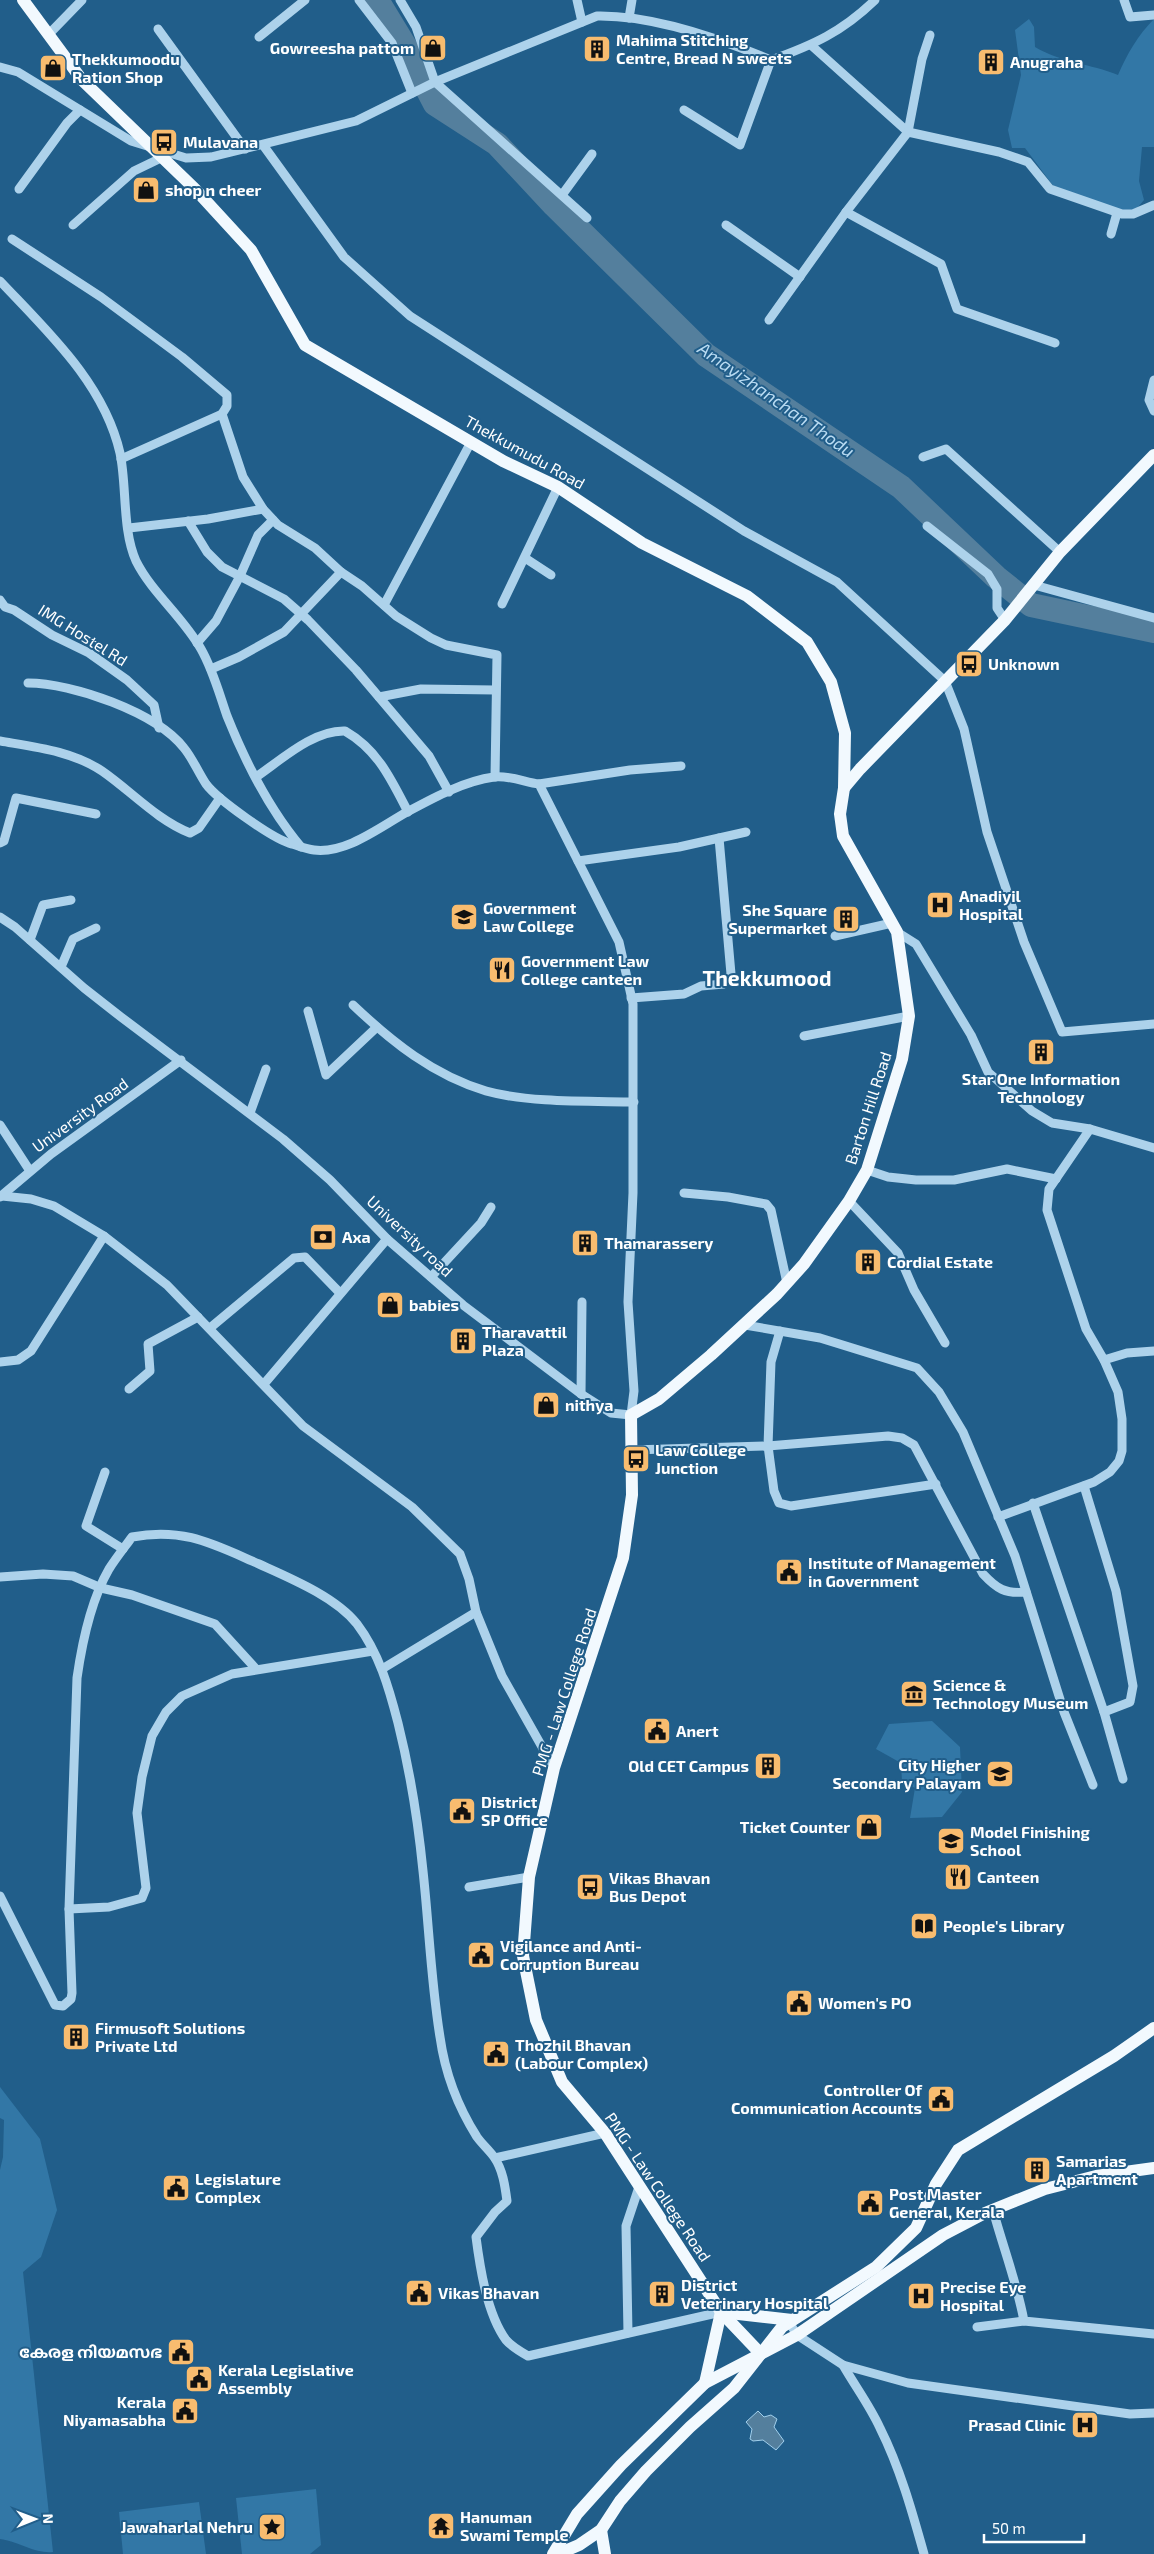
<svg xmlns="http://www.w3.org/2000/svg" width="1154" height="2554" font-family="'Exo 2','Noto Sans Malayalam',sans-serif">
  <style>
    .green { fill: #3277a6 }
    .water { fill: #547f9d; stroke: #a1cfec }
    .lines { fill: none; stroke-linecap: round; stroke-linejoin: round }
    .river { stroke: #547f9d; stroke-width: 24 }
    .minor { stroke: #add2eb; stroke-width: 9 }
    .major { stroke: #f2f9fe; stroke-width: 12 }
    .labels { text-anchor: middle; stroke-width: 4; stroke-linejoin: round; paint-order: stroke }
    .poi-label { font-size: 16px; font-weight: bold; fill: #fff; stroke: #215e8a; text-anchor: start }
    .street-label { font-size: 16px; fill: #fff; stroke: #215e8a }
    .water-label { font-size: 18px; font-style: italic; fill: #b9dbf2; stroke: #215e8a }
    .district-label { font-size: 21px; font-weight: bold; fill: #fff; stroke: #215e8a }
  </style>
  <rect width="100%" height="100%" fill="#215e8a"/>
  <g class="green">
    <path d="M1029,19L1034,27L1035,47C1060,62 1091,64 1118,75C1127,54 1138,35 1154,19V147H1142L1139,181L1144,200L1133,213L1060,195L1025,148H1012L1008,130L1021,75L1015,30Z"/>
    <polygon points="932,1721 960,1747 962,1792 942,1817 910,1818 915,1788 902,1781 901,1763 876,1749 889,1724"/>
    <path d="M0,2087L40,2139L57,2210L41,2257L23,2272L53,2552C34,2554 18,2541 0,2539V2170L3,2157L4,2120L0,2118Z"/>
    <polygon points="316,2489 321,2545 310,2554 242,2554 236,2498"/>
    <polygon points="199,2502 206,2554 123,2554 119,2512"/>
  </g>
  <polygon class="water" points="758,2411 764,2417 771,2415 777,2419 774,2427 784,2441 776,2450 763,2440 753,2441 750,2439 752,2429 746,2422"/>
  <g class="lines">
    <polyline class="river" points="377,0 405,46 435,104 497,144 554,205 706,355 901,487 996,577 1031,605 1154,631"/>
    <g class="minor">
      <polyline points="359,0 392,43 412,93"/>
      <polyline points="400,0 416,27 435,82 587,218"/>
      <polyline points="577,0 582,22"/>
      <polyline points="1124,0 1130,17 1154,15"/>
      <polyline points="629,18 632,0"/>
      <polyline points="158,29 245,149"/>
      <polyline points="49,34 82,0"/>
      <polyline points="259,37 305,0"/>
      <polyline points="812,46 908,132"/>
      <path d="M0,67L18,72L131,141L186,158L211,157L356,121L435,82L597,16C651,15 721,39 771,60C813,45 842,32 875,0"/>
      <polyline points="684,110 740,145 771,60"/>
      <polyline points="908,132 922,59 930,35"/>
      <polyline points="263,145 344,257 410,316 744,531 837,582 945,681 964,729 987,832 1024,942 1062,1032 1154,1024"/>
      <polyline points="19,189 67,123 80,110"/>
      <polyline points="562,195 592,154"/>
      <polyline points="73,225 134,171 161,158"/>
      <polyline points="726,225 800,277"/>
      <polyline points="1111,234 1117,213"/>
      <polyline points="12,239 101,297 182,357 227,395 227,406 222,414 121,459"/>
      <path d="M0,281C47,331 104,383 120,453C127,486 122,530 136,561C152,593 183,617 201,649C213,670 219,693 227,716C245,761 269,809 301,847"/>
      <polyline points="769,320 846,212"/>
      <polyline points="1055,343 957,309 941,264 846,212 908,132 999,152 1028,162 1050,189 1122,214 1133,214 1154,205"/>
      <polyline points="1154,380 1149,400 1154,411"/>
      <polyline points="222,414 243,477 263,509 278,525 315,548 341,572 362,586 396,616 431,638 446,645 497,655 495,777"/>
      <polyline points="923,457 946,449 1060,552"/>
      <polyline points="188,521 207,552 222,567 284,599 308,620 356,670 429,756 449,792"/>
      <polyline points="927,526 988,574 997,589 997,608 1005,620"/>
      <polyline points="129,528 208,519 263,509"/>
      <polyline points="525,558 551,575"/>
      <polyline points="1034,585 1154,618"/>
      <polyline points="0,600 5,607 14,610 52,635 89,653 127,680 154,705 159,728"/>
      <polyline points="502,604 558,487"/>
      <polyline points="384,605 471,442"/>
      <polyline points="197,643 216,621 240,576 258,535 273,520"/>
      <polyline points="211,669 239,657 284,632 341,572"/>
      <polyline points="379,697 421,689 495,690"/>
      <path d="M0,741C35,747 72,751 102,771C131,791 157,820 190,833L199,828L220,798"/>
      <path d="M256,777C281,760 313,730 345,731C378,750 391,779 408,812"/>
      <polyline points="539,784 630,770 681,766"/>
      <polyline points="0,843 4,841 16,798 96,814"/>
      <polyline points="578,861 679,847 746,832"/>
      <path d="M0,917L15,927L84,988L121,1017L283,1139L330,1180L387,1239L463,1305L581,1394L611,1413L631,1415L634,1391L628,1302L633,1193V1004L619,942L539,784C525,782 508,775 494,777C464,781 433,798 407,812C380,827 346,854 314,850C306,849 299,846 292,844C274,840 217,799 206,784C198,772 193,759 184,748C156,712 72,683 28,683"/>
      <polyline points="897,932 916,944 971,1035 988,1072 1032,1111 1052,1123 1090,1129 1154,1148"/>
      <polyline points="835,936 892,923"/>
      <polyline points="30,940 43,905 71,900"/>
      <polyline points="61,967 73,939 96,928"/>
      <polyline points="631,998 684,994 701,986 724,984 731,974 719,838"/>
      <path d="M353,1005C392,1042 433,1075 486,1091C529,1103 589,1101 634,1102"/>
      <polyline points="308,1011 326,1075 377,1027"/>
      <polyline points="804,1036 909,1016"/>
      <polyline points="250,1113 266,1069"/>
      <polyline points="0,1125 30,1171"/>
      <polyline points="867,1170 888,1177 916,1180 954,1180 1007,1169 1056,1179"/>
      <polyline points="684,1193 728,1197 766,1204 771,1210 787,1283"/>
      <polyline points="2,1196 31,1199 54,1206 104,1236 167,1285 303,1426 412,1507 460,1554 469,1579 476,1612 502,1676 554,1768"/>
      <polyline points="0,1197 51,1154 181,1060"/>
      <polyline points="849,1201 898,1253 914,1290 945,1343"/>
      <polyline points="431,1277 481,1223 491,1207"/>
      <polyline points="745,1325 820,1338 917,1368 939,1392 963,1432 1015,1556 1064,1712 1093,1785"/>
      <polyline points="210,1328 294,1258 305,1257 340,1293"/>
      <polyline points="780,1331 771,1362 768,1446 774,1491 779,1503 791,1506 936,1484"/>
      <polyline points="1104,1360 1127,1353 1154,1351"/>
      <polyline points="0,1362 18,1360 31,1351 104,1236"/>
      <polyline points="264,1384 387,1239"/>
      <polyline points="129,1389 150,1371 148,1344 198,1317"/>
      <polyline points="581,1394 582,1302"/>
      <path d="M632,1450L768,1446L888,1436L902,1438L914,1445L983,1574C997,1589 1005,1594 1026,1592"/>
      <polyline points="105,1472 86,1526 123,1549"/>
      <polyline points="1084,1486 1116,1591 1133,1686 1130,1702 1104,1712"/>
      <polyline points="1033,1503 1104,1712 1123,1779"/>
      <polyline points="998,1517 1094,1482 1110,1472 1119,1461 1122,1451 1122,1419 1118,1392 1104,1360 1086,1329 1047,1210 1049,1189 1090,1129"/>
      <polyline points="0,1577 43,1574 73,1576 101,1588 132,1595 215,1624 256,1669"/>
      <polyline points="382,1669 476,1612"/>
      <polyline points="469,1887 529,1877"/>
      <path d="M0,1896L55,2005L63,2006L71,1999L72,1993L69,1909L77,1678C82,1643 91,1600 109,1569C116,1558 124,1548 132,1537C183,1527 213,1544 259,1564C290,1578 336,1597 357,1624C379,1653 389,1688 398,1723C410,1771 418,1821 423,1871C429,1926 431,1982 440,2037C445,2073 458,2107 477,2137C482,2144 489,2150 494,2157C503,2170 505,2186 507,2201L495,2212L476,2237C480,2268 487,2314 506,2340C511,2346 521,2352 528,2356L721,2312"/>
      <polyline points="69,1909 109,1907 142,1898 146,1888 137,1813 142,1777 152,1736 166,1712 182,1696 232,1674 373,1651"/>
      <polyline points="495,2158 605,2133"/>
      <path d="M993,2210C1003,2247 1017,2283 1024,2321L1154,2334"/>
      <polyline points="789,2322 797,2335 843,2365 908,2383 1130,2414 1154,2413"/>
      <polyline points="977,2327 1024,2321"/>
      <polyline points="628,2333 626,2226 639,2187"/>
      <path d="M843,2365C855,2386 870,2406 880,2428C900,2468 912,2511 924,2554"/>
    </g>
    <g class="major">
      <polyline points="23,0 82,80 195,189 251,250 305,345 503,461 558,487 642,543 747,596 807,642 831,682 845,733 844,788 840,814 843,836 897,932 909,1016 902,1059 867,1170 849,1201 804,1264 777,1294 711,1355 659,1399 631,1415 632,1495 623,1558 554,1768 529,1877 523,1956 536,2020 562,2082 605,2133 721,2312 760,2353"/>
      <polyline points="844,788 860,769 1005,620 1060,552 1154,455"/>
      <polyline points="721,2312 792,2320"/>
      <polyline points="705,2383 721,2312"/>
      <polyline points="601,2530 605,2554"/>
      <polyline points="553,2554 577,2514 621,2465 705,2383 797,2335 943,2235 985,2213 1045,2189 1096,2176 1154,2168"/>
      <polyline points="558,2554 579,2545 601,2530 620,2501 646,2471 690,2427 734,2388 782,2327 876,2267 916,2228 936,2184 958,2150 1114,2056 1154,2028"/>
    </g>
  </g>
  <defs>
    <g id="shop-square" transform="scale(1.4375)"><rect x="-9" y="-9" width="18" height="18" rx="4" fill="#f8bc6f" stroke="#215e8a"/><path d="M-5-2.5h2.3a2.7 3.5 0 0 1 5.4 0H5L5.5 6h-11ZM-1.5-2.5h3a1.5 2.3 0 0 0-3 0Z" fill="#111"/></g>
    <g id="building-square" transform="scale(1.4375)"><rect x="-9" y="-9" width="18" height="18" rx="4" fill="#f8bc6f" stroke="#215e8a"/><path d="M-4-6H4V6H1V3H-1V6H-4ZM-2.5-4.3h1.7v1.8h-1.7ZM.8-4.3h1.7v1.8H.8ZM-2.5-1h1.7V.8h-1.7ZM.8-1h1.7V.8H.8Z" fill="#111"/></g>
    <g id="bus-square" transform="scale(1.4375)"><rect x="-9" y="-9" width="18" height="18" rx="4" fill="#f8bc6f" stroke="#215e8a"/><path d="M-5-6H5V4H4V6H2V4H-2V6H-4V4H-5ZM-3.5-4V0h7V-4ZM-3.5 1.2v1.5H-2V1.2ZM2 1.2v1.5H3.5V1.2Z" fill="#111"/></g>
    <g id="hospital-square" transform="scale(1.4375)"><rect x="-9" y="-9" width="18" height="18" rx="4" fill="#f8bc6f" stroke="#215e8a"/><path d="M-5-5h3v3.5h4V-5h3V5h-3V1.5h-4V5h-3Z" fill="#111"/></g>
    <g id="university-square" transform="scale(1.4375)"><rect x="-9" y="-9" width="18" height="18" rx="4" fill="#f8bc6f" stroke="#215e8a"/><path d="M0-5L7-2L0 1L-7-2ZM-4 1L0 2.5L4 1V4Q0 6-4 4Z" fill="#111"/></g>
    <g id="restaurant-square" transform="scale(1.4375)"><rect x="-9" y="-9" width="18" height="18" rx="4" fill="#f8bc6f" stroke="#215e8a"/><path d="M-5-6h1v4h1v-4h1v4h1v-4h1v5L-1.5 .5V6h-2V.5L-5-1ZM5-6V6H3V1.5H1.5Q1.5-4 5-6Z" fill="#111"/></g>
    <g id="bank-square" transform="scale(1.4375)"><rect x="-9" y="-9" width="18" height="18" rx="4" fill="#f8bc6f" stroke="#215e8a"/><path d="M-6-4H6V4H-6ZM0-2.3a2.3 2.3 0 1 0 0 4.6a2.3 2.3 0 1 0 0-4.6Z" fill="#111"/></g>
    <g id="civic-square" transform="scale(1.4375)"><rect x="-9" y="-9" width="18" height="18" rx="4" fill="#f8bc6f" stroke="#215e8a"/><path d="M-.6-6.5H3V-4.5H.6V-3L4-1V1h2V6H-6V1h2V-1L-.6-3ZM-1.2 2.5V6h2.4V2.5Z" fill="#111"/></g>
    <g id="museum-square" transform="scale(1.4375)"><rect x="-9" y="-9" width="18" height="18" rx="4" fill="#f8bc6f" stroke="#215e8a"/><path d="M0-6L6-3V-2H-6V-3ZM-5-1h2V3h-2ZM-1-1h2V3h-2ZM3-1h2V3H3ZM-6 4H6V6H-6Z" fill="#111"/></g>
    <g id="school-square" transform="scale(1.4375)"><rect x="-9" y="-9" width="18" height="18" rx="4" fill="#f8bc6f" stroke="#215e8a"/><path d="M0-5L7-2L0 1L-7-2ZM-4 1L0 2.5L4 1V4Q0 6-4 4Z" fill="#111"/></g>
    <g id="library-square" transform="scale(1.4375)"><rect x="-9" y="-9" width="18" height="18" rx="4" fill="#f8bc6f" stroke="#215e8a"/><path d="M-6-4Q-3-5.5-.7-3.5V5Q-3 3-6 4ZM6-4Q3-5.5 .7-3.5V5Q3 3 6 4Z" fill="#111"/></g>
    <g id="temple-square" transform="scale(1.4375)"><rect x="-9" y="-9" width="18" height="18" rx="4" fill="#f8bc6f" stroke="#215e8a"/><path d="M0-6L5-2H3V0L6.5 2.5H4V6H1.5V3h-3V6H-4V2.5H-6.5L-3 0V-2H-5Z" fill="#111"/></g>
    <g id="sight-square" transform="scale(1.4375)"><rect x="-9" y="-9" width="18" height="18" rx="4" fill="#f8bc6f" stroke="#215e8a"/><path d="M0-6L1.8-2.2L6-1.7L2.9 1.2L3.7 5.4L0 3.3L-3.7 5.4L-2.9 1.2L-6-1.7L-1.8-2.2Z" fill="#111"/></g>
  </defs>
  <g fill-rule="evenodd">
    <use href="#shop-square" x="433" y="48"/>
    <use href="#building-square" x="597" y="49"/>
    <use href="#building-square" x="991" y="62"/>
    <use href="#shop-square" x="53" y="68"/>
    <use href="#bus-square" x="164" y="142"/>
    <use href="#shop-square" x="146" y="190"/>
    <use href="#bus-square" x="969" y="664"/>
    <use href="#hospital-square" x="940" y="905"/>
    <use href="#university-square" x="464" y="917"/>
    <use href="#building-square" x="846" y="919"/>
    <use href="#restaurant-square" x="502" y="970"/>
    <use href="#building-square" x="1041" y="1052"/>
    <use href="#bank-square" x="323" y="1237"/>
    <use href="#building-square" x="585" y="1243"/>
    <use href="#building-square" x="868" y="1262"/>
    <use href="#shop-square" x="390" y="1305"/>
    <use href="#building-square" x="463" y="1341"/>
    <use href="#shop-square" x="546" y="1405"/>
    <use href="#bus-square" x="636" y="1459"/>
    <use href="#civic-square" x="789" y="1572"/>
    <use href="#museum-square" x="914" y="1694"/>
    <use href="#civic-square" x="657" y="1731"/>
    <use href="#building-square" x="768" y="1766"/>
    <use href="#school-square" x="1000" y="1774"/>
    <use href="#civic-square" x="462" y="1811"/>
    <use href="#shop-square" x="869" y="1827"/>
    <use href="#school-square" x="951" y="1841"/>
    <use href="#restaurant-square" x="958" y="1877"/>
    <use href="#bus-square" x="590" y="1887"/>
    <use href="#library-square" x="924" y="1926"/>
    <use href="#civic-square" x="481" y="1955"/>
    <use href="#civic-square" x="799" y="2003"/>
    <use href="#building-square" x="76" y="2037"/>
    <use href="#civic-square" x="496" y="2054"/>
    <use href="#civic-square" x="941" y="2099"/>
    <use href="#building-square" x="1037" y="2170"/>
    <use href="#civic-square" x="176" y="2188"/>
    <use href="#civic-square" x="870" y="2203"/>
    <use href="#civic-square" x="419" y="2293"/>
    <use href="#building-square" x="662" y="2294"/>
    <use href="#hospital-square" x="921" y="2296"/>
    <use href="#civic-square" x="181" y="2352"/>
    <use href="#civic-square" x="199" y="2379"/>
    <use href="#civic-square" x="185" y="2411"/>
    <use href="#hospital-square" x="1085" y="2425"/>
    <use href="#temple-square" x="441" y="2526"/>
    <use href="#sight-square" x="272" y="2527"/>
  </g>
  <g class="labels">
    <g class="poi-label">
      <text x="616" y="46">Mahima Stitching<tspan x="616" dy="18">Centre, Bread N sweets</tspan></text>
      <text x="414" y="54" text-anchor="end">Gowreesha pattom</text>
      <text x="72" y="65">Thekkumoodu<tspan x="72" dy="18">Ration Shop</tspan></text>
      <text x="1010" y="68">Anugraha</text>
      <text x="183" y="148">Mulavana</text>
      <text x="165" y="196">shop n cheer</text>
      <text x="988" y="670">Unknown</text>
      <text x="959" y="902">Anadiyil<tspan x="959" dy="18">Hospital</tspan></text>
      <text x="483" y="914">Government<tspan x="483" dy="18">Law College</tspan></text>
      <text x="827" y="916" text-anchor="end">She Square<tspan x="827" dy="18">Supermarket</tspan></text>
      <text x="521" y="967">Government Law<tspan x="521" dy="18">College canteen</tspan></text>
      <text x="1041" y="1085" text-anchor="middle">Star One Information<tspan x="1041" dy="18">Technology</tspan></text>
      <text x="342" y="1243">Axa</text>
      <text x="604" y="1249">Thamarassery</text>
      <text x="887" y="1268">Cordial Estate</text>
      <text x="409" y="1311">babies</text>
      <text x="482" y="1338">Tharavattil<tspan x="482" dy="18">Plaza</tspan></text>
      <text x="565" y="1411">nithya</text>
      <text x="655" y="1456">Law College<tspan x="655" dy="18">Junction</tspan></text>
      <text x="808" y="1569">Institute of Management<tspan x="808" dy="18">in Government</tspan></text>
      <text x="933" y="1691">Science &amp;<tspan x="933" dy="18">Technology Museum</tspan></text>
      <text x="676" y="1737">Anert</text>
      <text x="981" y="1771" text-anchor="end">City Higher<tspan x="981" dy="18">Secondary Palayam</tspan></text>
      <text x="749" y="1772" text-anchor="end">Old CET Campus</text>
      <text x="481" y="1808">District<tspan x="481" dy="18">SP Office</tspan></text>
      <text x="850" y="1833" text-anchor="end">Ticket Counter</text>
      <text x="970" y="1838">Model Finishing<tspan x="970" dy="18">School</tspan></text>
      <text x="977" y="1883">Canteen</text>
      <text x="609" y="1884">Vikas Bhavan<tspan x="609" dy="18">Bus Depot</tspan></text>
      <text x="943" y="1932">People's Library</text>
      <text x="500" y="1952">Vigilance and Anti-<tspan x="500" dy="18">Corruption Bureau</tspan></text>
      <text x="818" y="2009">Women's PO</text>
      <text x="95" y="2034">Firmusoft Solutions<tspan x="95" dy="18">Private Ltd</tspan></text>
      <text x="515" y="2051">Thozhil Bhavan<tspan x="515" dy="18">(Labour Complex)</tspan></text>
      <text x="922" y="2096" text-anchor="end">Controller Of<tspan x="922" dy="18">Communication Accounts</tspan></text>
      <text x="1056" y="2167">Samarias<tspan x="1056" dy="18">Apartment</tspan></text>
      <text x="195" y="2185">Legislature<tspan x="195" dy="18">Complex</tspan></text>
      <text x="889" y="2200">Post Master<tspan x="889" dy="18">General, Kerala</tspan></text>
      <text x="681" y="2291">District<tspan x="681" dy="18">Veterinary Hospital</tspan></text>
      <text x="940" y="2293">Precise Eye<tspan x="940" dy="18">Hospital</tspan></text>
      <text x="438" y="2299">Vikas Bhavan</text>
      <text x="162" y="2358" text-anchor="end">കേരള നിയമസഭ</text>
      <text x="218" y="2376">Kerala Legislative<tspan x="218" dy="18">Assembly</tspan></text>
      <text x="166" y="2408" text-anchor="end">Kerala<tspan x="166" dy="18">Niyamasabha</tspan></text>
      <text x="1066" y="2431" text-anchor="end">Prasad Clinic</text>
      <text x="460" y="2523">Hanuman<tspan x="460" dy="18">Swami Temple</tspan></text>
      <text x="253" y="2533" text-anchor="end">Jawaharlal Nehru</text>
    </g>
    <g class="street-label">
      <text transform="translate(525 452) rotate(29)" y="6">Thekkumudu Road</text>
      <text transform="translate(83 635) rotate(32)" y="6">IMG Hostel Rd</text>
      <text transform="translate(868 1108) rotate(-72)" y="6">Barton Hill Road</text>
      <text transform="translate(80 1115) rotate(-36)" y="6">University Road</text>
      <text transform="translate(410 1236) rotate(43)" y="6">University road</text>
      <text transform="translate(564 1692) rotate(-72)" y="6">PMG - Law College Road</text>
      <text transform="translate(658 2187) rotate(56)" y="6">PMG - Law College Road</text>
    </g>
    <g class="water-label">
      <text transform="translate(776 400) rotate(35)" y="6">Amayizhanchan Thodu</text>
    </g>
    <g class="district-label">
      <text x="767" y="986">Thekkumood</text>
    </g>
  </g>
  <g transform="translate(35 2519) rotate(89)" stroke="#215e8a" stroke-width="4" paint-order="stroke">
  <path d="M0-4L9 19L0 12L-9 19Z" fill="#ffffff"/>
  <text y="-8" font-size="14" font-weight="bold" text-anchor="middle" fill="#ffffff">N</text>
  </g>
  <path d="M984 2534v8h100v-8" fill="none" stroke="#ffffff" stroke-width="2.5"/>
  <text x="992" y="2534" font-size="15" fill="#ffffff" stroke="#215e8a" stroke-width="4" paint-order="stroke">50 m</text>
</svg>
